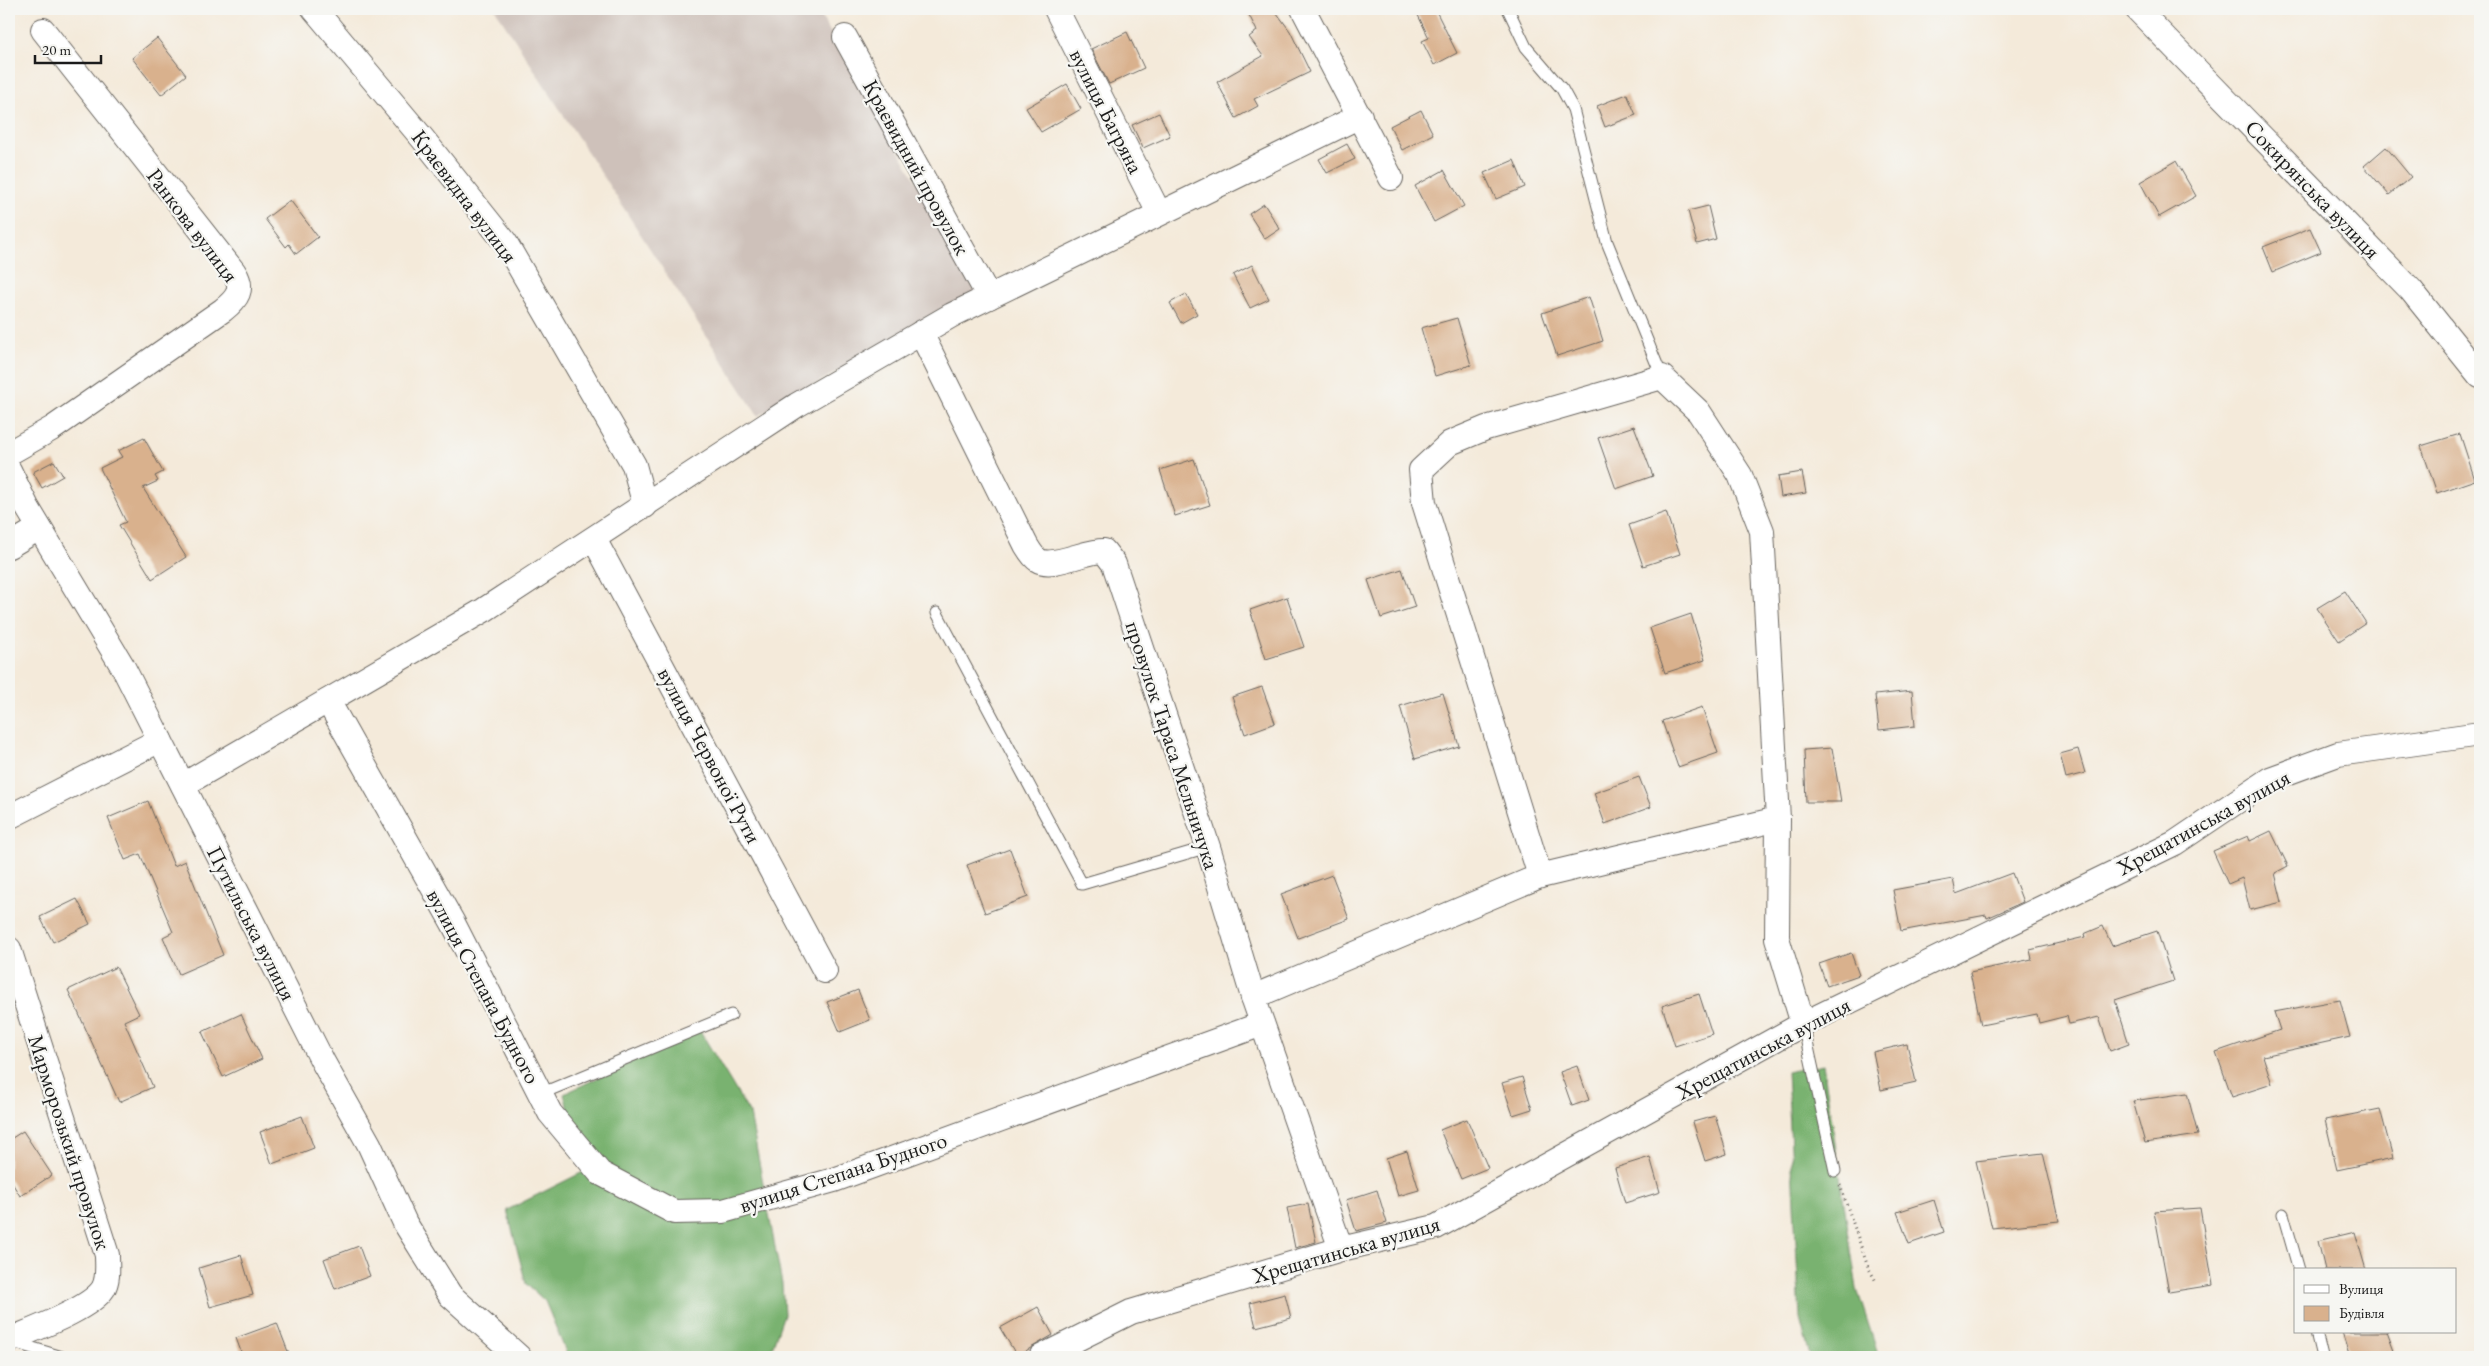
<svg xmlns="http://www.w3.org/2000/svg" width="2489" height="1366" font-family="'EB Garamond',serif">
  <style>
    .industrial { fill: #cec1ba }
    .forest { fill: #79b270; stroke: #4a6746 }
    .building { fill: #d9b18d }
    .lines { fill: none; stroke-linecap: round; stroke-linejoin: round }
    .service-casing { stroke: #68645e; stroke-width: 13 }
    .minor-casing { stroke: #68645e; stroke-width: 26 }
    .path { stroke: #68645e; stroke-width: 3; stroke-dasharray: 1 4; stroke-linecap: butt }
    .service { stroke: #fff; stroke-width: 11 }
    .minor { stroke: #fff; stroke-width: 24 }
    .labels { text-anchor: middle; stroke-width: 4.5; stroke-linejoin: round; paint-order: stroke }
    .street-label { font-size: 22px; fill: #1c1c1c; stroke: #f6f6f2 }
  </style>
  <rect width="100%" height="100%" fill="#f6f6f2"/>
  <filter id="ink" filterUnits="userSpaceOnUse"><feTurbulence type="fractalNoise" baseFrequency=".02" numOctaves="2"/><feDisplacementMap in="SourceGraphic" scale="10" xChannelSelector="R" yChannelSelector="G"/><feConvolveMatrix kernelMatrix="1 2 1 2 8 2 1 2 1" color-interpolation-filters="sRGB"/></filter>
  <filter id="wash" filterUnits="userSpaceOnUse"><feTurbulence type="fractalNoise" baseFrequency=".0096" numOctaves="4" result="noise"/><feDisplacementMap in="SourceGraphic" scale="20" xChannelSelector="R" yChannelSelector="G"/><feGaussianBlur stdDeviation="1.12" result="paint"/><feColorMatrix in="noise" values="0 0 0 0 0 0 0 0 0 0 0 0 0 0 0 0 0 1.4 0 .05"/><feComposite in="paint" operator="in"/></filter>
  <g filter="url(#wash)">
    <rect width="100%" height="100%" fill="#f4eada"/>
    <polygon class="industrial" points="495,9 817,9 980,292 758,416"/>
    <g class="forest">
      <polygon points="699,1029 750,1114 782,1284 784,1314 769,1357 568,1357 545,1301 526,1284 507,1210 585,1171 564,1094"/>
      <polygon points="1823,1064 1857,1289 1879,1357 1810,1357 1800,1318 1787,1072"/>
    </g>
    <g id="blocks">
      <g class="building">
        <polygon points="1246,9 1274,9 1290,31 1310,72 1254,99 1258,106 1236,118 1217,82 1263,56 1249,37 1257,31"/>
        <polygon points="1415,9 1435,9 1457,53 1434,65 1422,41 1429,38"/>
        <polygon points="1127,32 1144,68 1109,84 1091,49"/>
        <polygon points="157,38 186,75 161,95 132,58"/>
        <polygon points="1067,84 1081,109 1041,132 1026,108"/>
        <polygon points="1627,94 1636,115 1605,127 1597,106"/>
        <polygon points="1421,110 1433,134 1402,150 1390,126"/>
        <polygon points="1159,113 1170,136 1143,148 1132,125"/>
        <polygon points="1347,144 1355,159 1327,173 1319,159"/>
        <polygon points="2386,147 2411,177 2389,195 2364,166"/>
        <polygon points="1514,160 1525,187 1496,199 1484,173"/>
        <polygon points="2176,161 2196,196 2159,217 2140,182"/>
        <polygon points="1444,170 1464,206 1434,222 1415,186"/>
        <polygon points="290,200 318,237 296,254 289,244 286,247 265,219"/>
        <polygon points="1264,204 1280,229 1265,239 1249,214"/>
        <polygon points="1708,206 1716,239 1697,244 1688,211"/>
        <polygon points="2310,228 2321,252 2273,272 2263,247"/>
        <polygon points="1252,265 1269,299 1250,308 1233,275"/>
        <polygon points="1186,294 1197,314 1181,323 1170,303"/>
        <polygon points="1589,297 1603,341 1557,356 1542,313"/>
        <polygon points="1457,318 1471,365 1435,376 1421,328"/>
        <polygon points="1634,426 1653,476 1616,489 1598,438"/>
        <polygon points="2460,434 2475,480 2437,493 2421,446"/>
        <polygon points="144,438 163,472 155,476 158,481 143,488 186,557 152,579 119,525 126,522 100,468 122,457 118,451"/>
        <polygon points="1194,459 1210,505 1175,516 1160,470"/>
        <polygon points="54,461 63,476 42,488 33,472"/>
        <polygon points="1802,472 1806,493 1781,497 1778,476"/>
        <polygon points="1666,512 1680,554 1643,566 1629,525"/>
        <polygon points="1402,569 1415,607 1381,618 1368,580"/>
        <polygon points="2345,591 2366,623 2339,641 2317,608"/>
        <polygon points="1287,597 1304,647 1266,659 1250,610"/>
        <polygon points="1691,614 1705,660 1665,673 1650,628"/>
        <polygon points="1262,687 1275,723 1245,734 1232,697"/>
        <polygon points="1912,691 1915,726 1879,730 1875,695"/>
        <polygon points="1443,693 1459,746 1415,759 1400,706"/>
        <polygon points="1702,707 1718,753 1678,767 1662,721"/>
        <polygon points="1832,748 1841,802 1806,802 1804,750"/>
        <polygon points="2078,749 2085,773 2066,778 2060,754"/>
        <polygon points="1639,777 1651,807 1605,824 1594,793"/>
        <polygon points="148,801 174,866 185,861 223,955 179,974 163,937 173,932 140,854 125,860 108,818"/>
        <polygon points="2271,831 2288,866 2275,873 2282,902 2250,910 2242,878 2228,884 2213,851 2248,836 2250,841"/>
        <polygon points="1010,849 1028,897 985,913 967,865"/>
        <polygon points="2012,873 2023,902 1987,918 1986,915 1901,931 1893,890 1953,879 1956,894"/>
        <polygon points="1332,875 1349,919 1298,938 1281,894"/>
        <polygon points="77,899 90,924 53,942 40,917"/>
        <polygon points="2103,926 2112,946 2157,931 2173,981 2115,1000 2129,1044 2110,1051 2099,1017 2069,1024 2067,1016 2039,1023 2037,1014 1981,1025 1970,972 2032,959 2030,950 2085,937 2084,934"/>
        <polygon points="1851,953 1859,975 1827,986 1819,964"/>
        <polygon points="116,967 139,1014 124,1021 153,1087 119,1102 68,990"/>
        <polygon points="858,990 870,1020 840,1032 827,1002"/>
        <polygon points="1699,994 1712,1034 1675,1046 1662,1006"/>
        <polygon points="2340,1000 2350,1037 2263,1056 2272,1084 2232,1097 2216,1052 2280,1030 2274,1012"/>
        <polygon points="241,1014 262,1059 223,1077 202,1032"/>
        <polygon points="1907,1044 1916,1082 1881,1090 1873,1052"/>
        <polygon points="1577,1066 1589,1100 1572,1106 1560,1072"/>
        <polygon points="1522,1077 1532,1109 1513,1115 1502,1083"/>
        <polygon points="2187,1093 2198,1135 2145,1143 2133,1101"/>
        <polygon points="2380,1109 2393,1158 2337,1170 2325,1120"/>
        <polygon points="302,1116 314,1148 272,1164 260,1132"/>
        <polygon points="1715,1116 1727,1154 1705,1161 1693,1122"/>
        <polygon points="1467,1119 1488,1168 1461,1179 1440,1130"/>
        <polygon points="23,1131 52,1175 20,1196 9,1178 9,1140"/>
        <polygon points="1407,1151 1419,1190 1398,1196 1386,1158"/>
        <polygon points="2043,1153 2059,1221 1992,1228 1976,1161"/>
        <polygon points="1650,1157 1660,1192 1625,1203 1615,1168"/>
        <polygon points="1377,1190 1387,1223 1356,1231 1346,1200"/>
        <polygon points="1934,1200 1944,1232 1909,1244 1897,1212"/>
        <polygon points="1308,1204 1316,1242 1295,1248 1287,1208"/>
        <polygon points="2200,1208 2213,1285 2169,1292 2154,1211"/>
        <polygon points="2355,1232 2366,1270 2325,1270 2318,1241"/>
        <polygon points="359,1246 370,1276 335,1289 324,1259"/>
        <polygon points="241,1255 253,1295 210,1307 199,1268"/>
        <polygon points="1285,1294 1291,1318 1256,1327 1250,1303"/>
        <polygon points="1038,1307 1053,1335 1017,1356 1000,1328"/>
        <polygon points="277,1323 290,1357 243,1357 236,1338"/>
        <polygon points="2342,1332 2387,1332 2394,1351 2373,1357 2350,1357"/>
      </g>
    </g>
  </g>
  <g filter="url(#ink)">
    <use href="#blocks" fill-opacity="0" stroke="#68645e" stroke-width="1"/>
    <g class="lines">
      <g class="service-casing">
        <g id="service">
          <polyline points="1508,9 1526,47 1562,89 1573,109 1607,242 1662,377"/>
          <polyline points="937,613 1082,884 1208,847"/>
          <polyline points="1803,1024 1835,1171"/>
          <polyline points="540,1094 731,1015"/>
          <polyline points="2283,1214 2299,1270"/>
          <polyline points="2316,1332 2322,1357"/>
          <polyline points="13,1342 62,1357"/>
        </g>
      </g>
      <g class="minor-casing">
        <g id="minor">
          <polyline points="314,9 423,139 505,242 634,465 645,506"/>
          <polyline points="1056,9 1159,213"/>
          <polyline points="1303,9 1391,178"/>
          <polyline points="2137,9 2411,290 2480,376"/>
          <polyline points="845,37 989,297"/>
          <path d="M921,333L1026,545C1029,550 1033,557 1038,560C1052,569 1087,550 1104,551L1114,564L1208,847L1253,997L1341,1249"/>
          <path d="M9,453L53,428L223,310C237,299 245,289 234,272L43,30"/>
          <polyline points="9,470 27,507 123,667 323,1062 369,1144 405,1223 450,1295 519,1357"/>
          <polyline points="594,539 825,971"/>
          <polyline points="9,546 39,528"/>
          <polyline points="328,701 453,923 550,1113 600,1173 674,1212 723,1211 834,1180 1262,1024"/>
          <polyline points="183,785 484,610 797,405 952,315 1360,116"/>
          <polyline points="9,817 160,740"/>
          <polyline points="1540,876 1424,503 1421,470 1450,443 1486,428 1662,377 1699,412 1740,475 1762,531 1778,819 1777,938 1803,1024"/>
          <path d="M9,949L107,1255C107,1266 109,1279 103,1289C90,1309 32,1330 9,1340"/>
          <polyline points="1253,997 1540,876 1778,819"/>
          <polyline points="1041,1357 1131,1312 1341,1249 1436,1227 1803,1024 2175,843 2270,779 2338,754 2480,734"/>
        </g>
      </g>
      <polyline class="path" points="1840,1185 1868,1267 1877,1283"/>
      <use href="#service" class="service"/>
      <use href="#minor" class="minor"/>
    </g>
  </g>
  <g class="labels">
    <g class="street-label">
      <text transform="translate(1107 111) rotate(63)" y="8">вулиця Багряна</text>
      <text transform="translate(917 167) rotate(61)" y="8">Краєвидний провулок</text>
      <text transform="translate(2313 189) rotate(46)" y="8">Сокирянська вулиця</text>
      <text transform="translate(465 196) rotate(53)" y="8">Краєвидна вулиця</text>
      <text transform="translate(193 225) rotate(53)" y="8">Ранкова вулиця</text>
      <text transform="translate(1173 745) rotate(72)" y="8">провулок Тараса Мельничука</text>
      <text transform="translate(710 755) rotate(62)" y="8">вулиця Червоної Рути</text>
      <text transform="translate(2203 822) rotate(-29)" y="8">Хрещатинська вулиця</text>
      <text transform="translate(252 923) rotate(63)" y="8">Путильська вулиця</text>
      <text transform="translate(484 986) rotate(62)" y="8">вулиця Степана Будного</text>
      <text transform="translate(1763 1048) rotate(-28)" y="8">Хрещатинська вулиця</text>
      <text transform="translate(70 1142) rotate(72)" y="8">Марморозький провулок</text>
      <text transform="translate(843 1172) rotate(-18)" y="8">вулиця Степана Будного</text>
      <text transform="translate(1346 1249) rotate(-16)" y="8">Хрещатинська вулиця</text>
    </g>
  </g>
  <rect width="2489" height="1366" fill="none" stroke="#f6f6f2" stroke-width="30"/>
  <rect x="2294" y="1268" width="162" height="65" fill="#f6f6f2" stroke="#9f9f9c"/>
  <rect x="2304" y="1285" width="25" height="8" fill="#ffffff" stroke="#9f9f9c"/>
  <text x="2339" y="1294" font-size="15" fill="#1c1c1c">Вулиця</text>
  <rect x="2304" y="1306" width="25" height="15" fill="#d9b18d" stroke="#9f9f9c"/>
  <text x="2339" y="1318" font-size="15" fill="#1c1c1c">Будівля</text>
  <path d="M35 55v8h66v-8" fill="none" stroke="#1c1c1c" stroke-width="2.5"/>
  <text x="42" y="55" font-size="15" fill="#1c1c1c" stroke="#f6f6f2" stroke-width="4" paint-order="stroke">20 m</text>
</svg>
